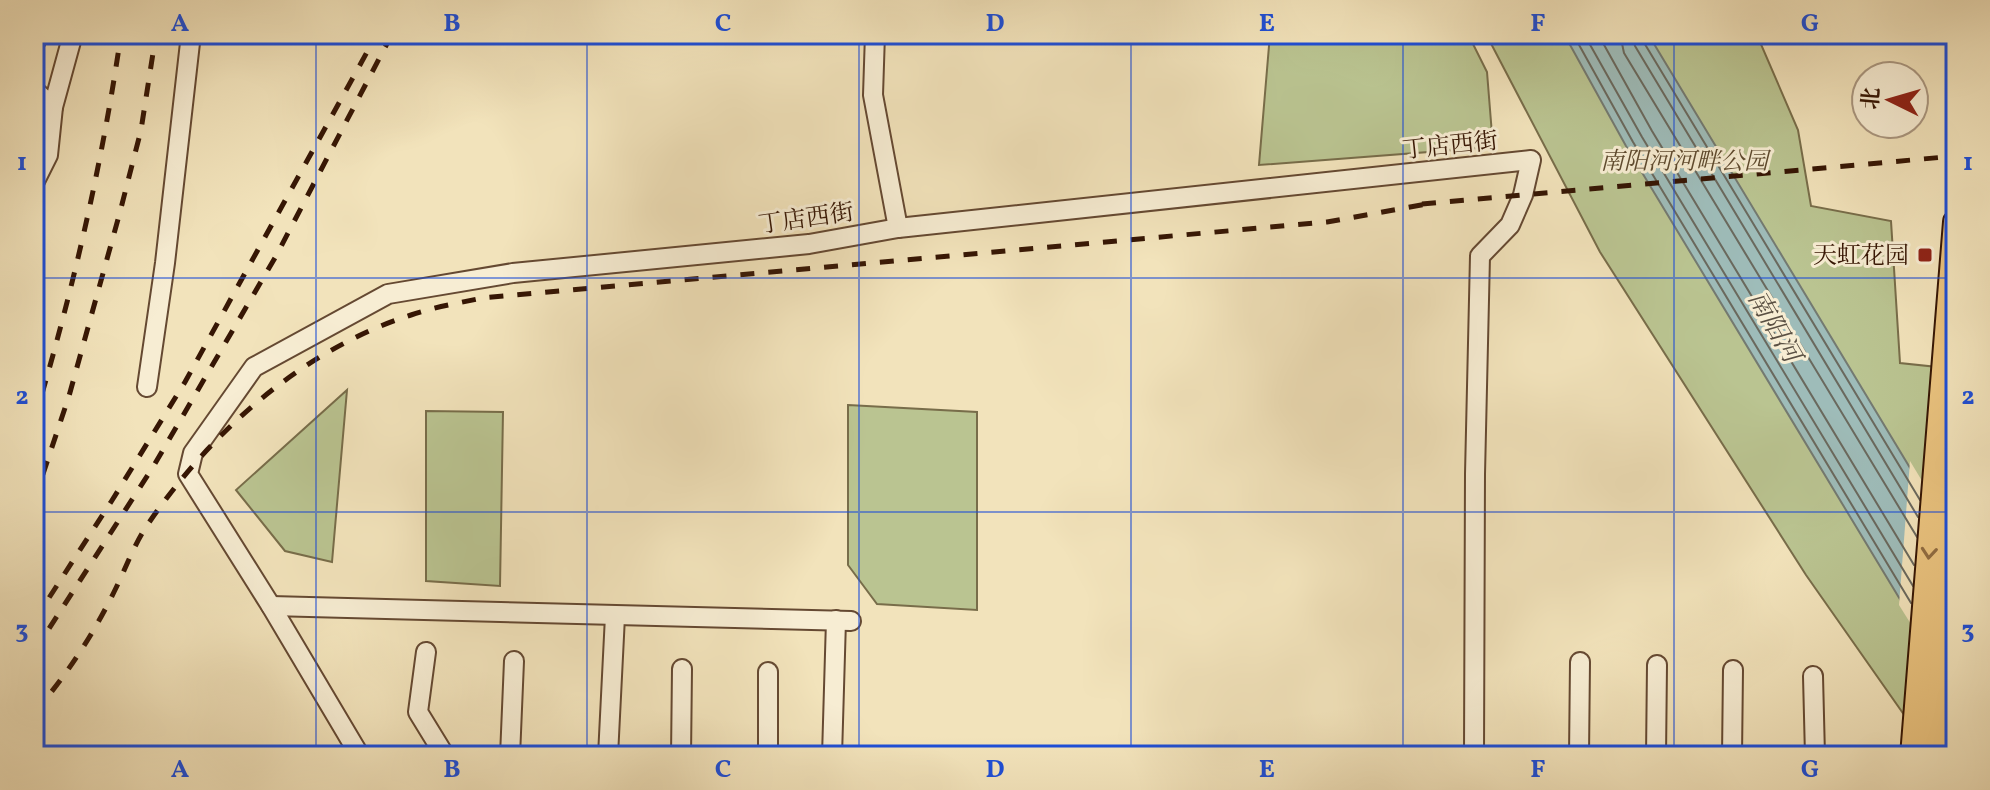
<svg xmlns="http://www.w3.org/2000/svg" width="1990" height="790" font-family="Vollkorn,'Noto Serif SC',serif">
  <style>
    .green { fill: #bac491; stroke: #786d4a; stroke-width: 2 }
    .water { fill: #9ebcb9; stroke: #747a71; stroke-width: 2 }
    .pier { fill: #f2e3bb }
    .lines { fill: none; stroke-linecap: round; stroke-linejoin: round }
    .shore { stroke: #6a695e; stroke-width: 2 }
    .minor-casing { stroke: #654932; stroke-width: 22 }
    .major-casing { stroke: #361604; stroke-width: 28 }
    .minor { stroke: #f7edd3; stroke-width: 18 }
    .major { stroke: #e9c27e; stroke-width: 24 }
    .rail { stroke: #361604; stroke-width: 5; stroke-dasharray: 14 14; stroke-linecap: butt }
    .oneway { stroke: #906c41 }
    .grid { fill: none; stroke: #1d4ed8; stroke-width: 2; stroke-opacity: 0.55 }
    .poi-dot { fill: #8f2418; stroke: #f7edd3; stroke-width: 3 }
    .labels { text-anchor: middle; stroke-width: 6; stroke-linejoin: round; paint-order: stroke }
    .street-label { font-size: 24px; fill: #361604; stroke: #f7edd3 }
    .park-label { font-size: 24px; font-style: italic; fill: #5e4a2e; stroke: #f7edd3 }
    .poi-label { font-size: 24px; fill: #361604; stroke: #f7edd3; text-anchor: end }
    .water-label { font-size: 26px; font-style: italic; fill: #5a5043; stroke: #f7edd3 }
    .neatline { fill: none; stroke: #1d4ed8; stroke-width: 3 }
    .grid-label { font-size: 26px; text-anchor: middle; font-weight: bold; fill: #1d4ed8 }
  </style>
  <rect width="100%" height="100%" fill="#f2e3bb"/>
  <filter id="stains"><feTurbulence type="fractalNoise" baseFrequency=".0025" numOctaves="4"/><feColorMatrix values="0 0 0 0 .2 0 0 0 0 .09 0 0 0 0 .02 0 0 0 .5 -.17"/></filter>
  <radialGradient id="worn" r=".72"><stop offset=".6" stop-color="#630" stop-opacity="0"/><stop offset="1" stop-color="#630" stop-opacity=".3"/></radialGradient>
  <g class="green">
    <polygon points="1270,34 1468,34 1487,72 1493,147 1259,165"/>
    <polygon points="1486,34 1757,35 1798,130 1811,206 1891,221 1900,363 1956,369 1956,756 1933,756 1806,575 1600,252"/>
    <polygon points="347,390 332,562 285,551 236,490"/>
    <polygon points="848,405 977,412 977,610 877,604 848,565"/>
    <polygon points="426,411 503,412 500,586 426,581"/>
  </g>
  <polygon class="water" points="1564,34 1648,34 1956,544 1956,692 1626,146"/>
  <polygon class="pier" points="1910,461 1956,537 1956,696 1899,605"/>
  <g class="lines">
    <g class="shore">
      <polyline points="1573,34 1633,142 1911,603"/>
      <polyline points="1584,34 1642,137 1913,586"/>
      <polyline points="1598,34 1652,131 1914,565"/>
      <polyline points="1620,34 1624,53 1917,537"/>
      <polyline points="1632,34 1635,46 1918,517"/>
      <polyline points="1642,34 1643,41 1920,500"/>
    </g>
    <g class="minor-casing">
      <g id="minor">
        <polyline points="875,34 873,95 898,228"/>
        <polyline points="34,90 53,107"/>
        <polyline points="34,183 48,155 53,107 73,34"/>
        <polyline points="147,387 165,263 191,34"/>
        <polyline points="271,606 851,621"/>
        <polyline points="426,652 418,712 445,756"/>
        <polyline points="768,672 768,756"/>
        <polyline points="1813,676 1815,756"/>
        <polyline points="360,756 271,606 188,474 193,453 254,367 388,294 513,273 809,244 898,228 1531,160 1523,195 1510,225 1480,256 1475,474 1474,756"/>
        <polyline points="510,756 514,661"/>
        <polyline points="608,756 615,616"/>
        <polyline points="681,756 682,669"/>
        <polyline points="832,756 836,620"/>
        <polyline points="1579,756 1580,662"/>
        <polyline points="1656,756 1657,665"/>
        <polyline points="1732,756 1733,670"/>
      </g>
    </g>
    <g class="major-casing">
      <g id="major">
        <polyline points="1913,756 1956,222"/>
        <polyline points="1935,756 1956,505"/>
      </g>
    </g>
    <use href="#minor" class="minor"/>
    <use href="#major" class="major"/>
    <g class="rail">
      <polyline points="34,38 47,50"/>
      <polyline points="1422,204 1956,156"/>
      <path d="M34,421C72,294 102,166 121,34"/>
      <polyline points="34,501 69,396 120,212 141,130 156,34"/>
      <polyline points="34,621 111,502 185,382 377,34"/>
      <polyline points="34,652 153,467 276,256 392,34"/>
      <path d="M34,713C66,676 93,635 114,592C125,570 133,547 146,527C210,432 302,350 411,315C434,307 459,303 482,298L1327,222L1432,203"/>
    </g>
  </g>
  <defs><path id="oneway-chevron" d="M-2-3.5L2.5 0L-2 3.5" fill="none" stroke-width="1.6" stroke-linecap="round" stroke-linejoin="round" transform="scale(2)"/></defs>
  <use class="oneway" href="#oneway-chevron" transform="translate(1929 553) rotate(95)"/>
  <path class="grid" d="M316,34V756M587,34V756M859,34V756M1131,34V756M1403,34V756M1674,34V756M34,278H1956M34,512H1956"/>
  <rect class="poi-dot" x="1917" y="247" width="16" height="16" rx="4"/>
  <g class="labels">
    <g class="street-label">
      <text transform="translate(1450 145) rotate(-6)" y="8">丁店西街</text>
      <text transform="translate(806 218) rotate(-8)" y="8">丁店西街</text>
    </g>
    <g class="park-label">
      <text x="1684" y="169">南阳河河畔公园</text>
    </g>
    <g class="poi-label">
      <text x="1909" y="263">天虹花园</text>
    </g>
    <g class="water-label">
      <text transform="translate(1775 326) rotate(60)" y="9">南阳河</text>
    </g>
  </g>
  <rect width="1990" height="790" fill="none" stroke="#f2e3bb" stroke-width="88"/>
  <g transform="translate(1890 100) rotate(275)"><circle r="38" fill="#f7edd3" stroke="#aa9780" stroke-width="2"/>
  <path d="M0-6L14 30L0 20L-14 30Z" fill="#8f2418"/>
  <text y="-12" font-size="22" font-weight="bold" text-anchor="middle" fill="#361604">北</text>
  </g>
  <rect x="44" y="44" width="1902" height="702" class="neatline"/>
  <g class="grid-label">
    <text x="180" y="31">A</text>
    <text x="452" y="31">B</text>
    <text x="723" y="31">C</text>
    <text x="995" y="31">D</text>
    <text x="1267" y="31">E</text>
    <text x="1538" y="31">F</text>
    <text x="1810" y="31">G</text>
    <text x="22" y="170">1</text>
    <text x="1968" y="170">1</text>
    <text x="22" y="404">2</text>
    <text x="1968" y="404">2</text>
    <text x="22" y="638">3</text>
    <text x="1968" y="638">3</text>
    <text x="180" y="777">A</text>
    <text x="452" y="777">B</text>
    <text x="723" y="777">C</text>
    <text x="995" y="777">D</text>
    <text x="1267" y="777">E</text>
    <text x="1538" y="777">F</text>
    <text x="1810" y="777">G</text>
  </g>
  <rect width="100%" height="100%" filter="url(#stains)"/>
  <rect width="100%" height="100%" fill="url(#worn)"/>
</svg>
